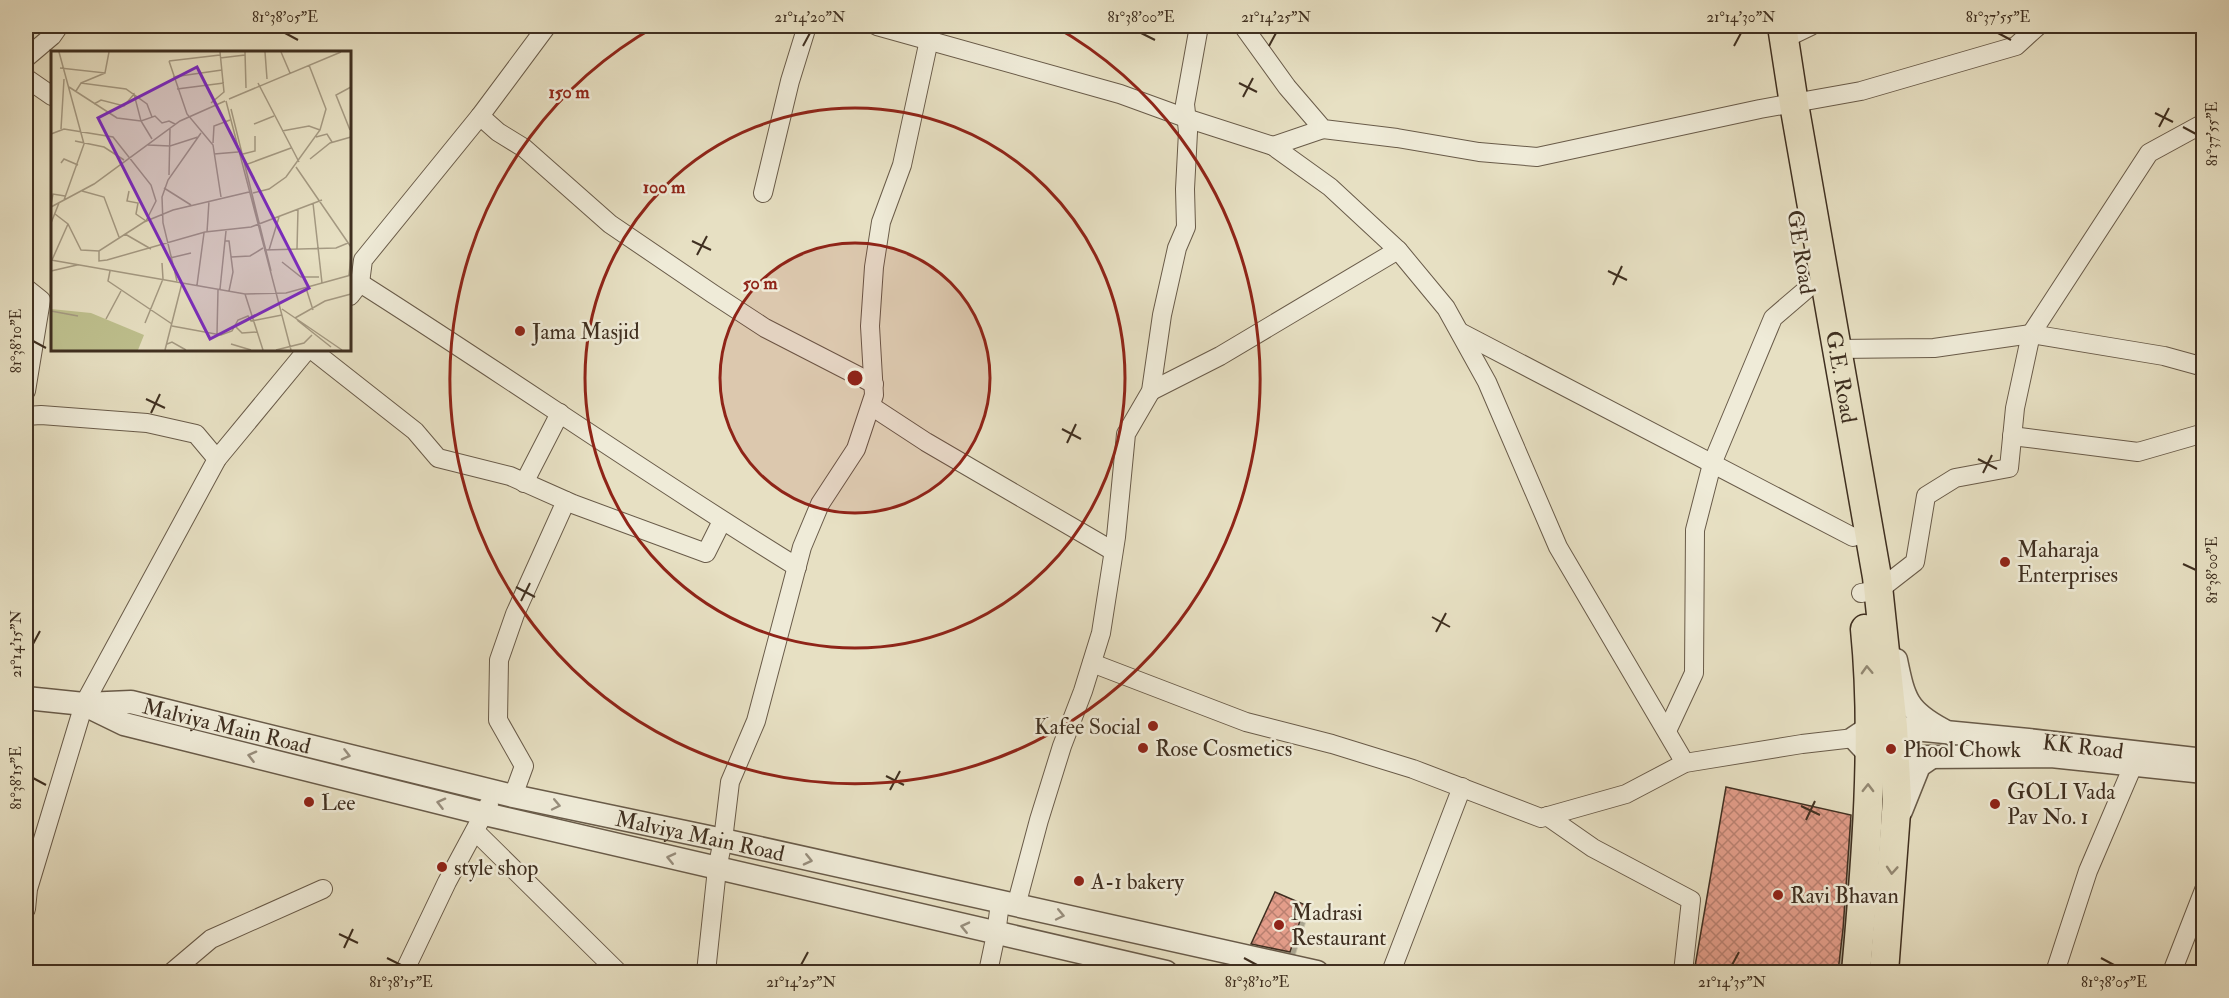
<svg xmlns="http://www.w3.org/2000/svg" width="2229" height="998" font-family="'IM FELL Double Pica',serif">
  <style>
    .building { fill: url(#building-cross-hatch); stroke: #3f2f20; stroke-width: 1.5; filter: url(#shadow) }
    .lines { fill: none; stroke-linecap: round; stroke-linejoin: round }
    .minor-casing { stroke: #695b49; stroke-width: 20 }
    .tertiary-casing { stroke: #695b49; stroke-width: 25 }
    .primary-casing { stroke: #3f2f20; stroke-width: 31 }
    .minor { stroke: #efebd8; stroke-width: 18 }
    .tertiary { stroke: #efebd8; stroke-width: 22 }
    .primary { stroke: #e7e0c3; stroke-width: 28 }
    .oneway { stroke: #938872 }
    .oneway2 { stroke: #978d7c }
    .ticks { fill: none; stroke: #3f2f20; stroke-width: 2 }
    .ring { fill: none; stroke: #8f2418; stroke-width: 3 }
    .poi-dot { fill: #8f2418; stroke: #efebd8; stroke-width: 2 }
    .labels { text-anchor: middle; stroke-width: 5; stroke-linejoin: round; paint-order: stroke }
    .street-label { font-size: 22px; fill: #3f2f20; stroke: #efebd8 }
    .poi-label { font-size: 22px; fill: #3f2f20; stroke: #efebd8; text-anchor: start }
    .inset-road { fill: none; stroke: #a49982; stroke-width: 1.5 }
    .view { fill: #7b2cbf; fill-opacity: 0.15; stroke: #7b2cbf; stroke-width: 3 }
    .inset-edge { fill: none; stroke: #3f2f20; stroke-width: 3 }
    .centre { fill: #8f2418; stroke: #efebd8; stroke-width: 3 }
    .ring-label { font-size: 18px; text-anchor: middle; font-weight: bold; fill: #8f2418; stroke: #efebd8; stroke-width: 5; stroke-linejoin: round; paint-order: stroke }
    .neatline { fill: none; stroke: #3f2f20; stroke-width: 2 }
    .ticks-label { font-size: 15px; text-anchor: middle; fill: #3f2f20 }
  </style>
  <defs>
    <pattern id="building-cross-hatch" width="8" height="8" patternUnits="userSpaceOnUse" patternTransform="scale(1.5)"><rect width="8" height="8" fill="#e39d8a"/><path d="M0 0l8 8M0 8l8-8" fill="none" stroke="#b98070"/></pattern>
    <filter id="shadow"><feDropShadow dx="3.5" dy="6" stdDeviation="0" flood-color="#0004"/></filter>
  </defs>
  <rect width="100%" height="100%" fill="#e7e0c3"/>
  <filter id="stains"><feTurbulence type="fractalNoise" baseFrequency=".00333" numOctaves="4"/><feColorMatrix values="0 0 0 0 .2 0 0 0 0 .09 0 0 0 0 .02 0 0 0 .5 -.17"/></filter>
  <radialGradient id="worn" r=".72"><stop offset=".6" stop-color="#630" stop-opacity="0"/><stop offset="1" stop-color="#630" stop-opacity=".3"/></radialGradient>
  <g class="building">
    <polygon points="1726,787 1851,815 1843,929 1838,972 1694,972"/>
    <polygon points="1275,892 1305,905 1290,952 1251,944"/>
  </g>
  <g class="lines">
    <g class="minor-casing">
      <g id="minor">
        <polyline points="877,26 1120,94 1186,118 1273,146 1330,187 1398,250 1446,308 1487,382 1558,547 1685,763"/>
        <polyline points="1243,26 1287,87 1323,129 1397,138 1479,152 1537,157 1760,109 1861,91 2016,46 2038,26"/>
        <polyline points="1784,39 1811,26"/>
        <polyline points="26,58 52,36 59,26"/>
        <polyline points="26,78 52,96"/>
        <polyline points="480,116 498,132 524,148 610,224 713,294 765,328 874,384"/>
        <polyline points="1273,146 1323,129"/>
        <polyline points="763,193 790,81 807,26"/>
        <path d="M360,283C507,376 649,476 797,567"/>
        <polyline points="26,288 41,300 26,391"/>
        <polyline points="350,296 360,283 363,260 480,116 547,26"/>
        <polyline points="1460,332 1853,537"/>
        <polyline points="1836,349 1934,348 2031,334 2164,356 2204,367"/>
        <polyline points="312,350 415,431 438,458 510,476 573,504 706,553 722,521"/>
        <polyline points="1151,391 1220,356 1398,250"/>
        <polyline points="871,406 926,442 1113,551"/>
        <polyline points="26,416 41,415 147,423 196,434 217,459"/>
        <polyline points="2012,436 2138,452 2204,433"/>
        <polyline points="524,483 560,413"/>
        <polyline points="1861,593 1879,590 1915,562 1926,496 1955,478 2009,468 2015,408 2031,334 2149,153 2204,123"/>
        <polyline points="1092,663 1246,722 1332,744 1413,769 1541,818 1626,794 1685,763 1802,744 1854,738"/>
        <polyline points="1667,731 1694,673 1695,530 1712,464 1773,318 1808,288"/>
        <polyline points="513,796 524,766 498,720 499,660 515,614 566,501"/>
        <polyline points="1547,816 1593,848 1691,900 1683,972"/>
        <polyline points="475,831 618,972"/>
        <polyline points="1016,906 1039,820 1062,746 1083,691 1101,633 1116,537 1126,434 1151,391 1162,315 1177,248 1186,227 1185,189 1188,132 1185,104 1199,26"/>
        <polyline points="26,909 28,889 84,704 217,459 307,350"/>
        <polyline points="172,972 211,939 323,889"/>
        <polyline points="404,972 447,882 489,804"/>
        <polyline points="706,972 717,869 723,840 730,782 756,721 802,547 820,504 856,449 874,395 870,326 874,267 881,222 902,165 932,26"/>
        <polyline points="988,972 996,934 1000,903"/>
        <polyline points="1391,972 1462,787"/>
        <polyline points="2055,972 2088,871 2138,754"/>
        <polyline points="2172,972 2204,890"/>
      </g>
    </g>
    <g class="tertiary-casing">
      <g id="tertiary">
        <path d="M1896,660C1904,699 1907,711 1943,730"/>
        <path id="s1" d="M26,698L84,704L131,702L513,796L723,840L1317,972"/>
        <polyline points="85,705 124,724 485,814 1166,972"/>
        <polyline points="2204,760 2028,740 1893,727 1869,728 1854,738 1869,754 1921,757 2051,756 2204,772"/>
        <polyline points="1901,811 1919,766 1932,757"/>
      </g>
    </g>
    <g class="primary-casing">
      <g id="primary">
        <path id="s2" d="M1782,26L1794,104L1877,577L1893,727L1897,799L1884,972"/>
        <path d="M1856,972C1866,862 1876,739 1865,629"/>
      </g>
    </g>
    <use href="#minor" class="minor"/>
    <use href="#tertiary" class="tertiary"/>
    <use href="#primary" class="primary"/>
  </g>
  <defs><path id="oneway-chevron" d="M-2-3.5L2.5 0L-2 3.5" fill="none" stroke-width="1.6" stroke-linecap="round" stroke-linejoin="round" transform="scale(1.5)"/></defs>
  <g class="oneway">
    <use href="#oneway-chevron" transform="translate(1867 670) rotate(-92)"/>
    <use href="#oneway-chevron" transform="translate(1868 788) rotate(-89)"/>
    <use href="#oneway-chevron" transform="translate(1892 870) rotate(94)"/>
  </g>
  <g class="oneway2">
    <use href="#oneway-chevron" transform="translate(346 755) rotate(14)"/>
    <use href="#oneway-chevron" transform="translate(252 756) rotate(-166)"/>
    <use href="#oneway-chevron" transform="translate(441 803) rotate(-166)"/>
    <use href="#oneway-chevron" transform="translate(556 805) rotate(12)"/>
    <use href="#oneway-chevron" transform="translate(671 858) rotate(-167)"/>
    <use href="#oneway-chevron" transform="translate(808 860) rotate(13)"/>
    <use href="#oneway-chevron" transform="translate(1060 915) rotate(12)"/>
    <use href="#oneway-chevron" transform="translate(965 927) rotate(-167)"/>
  </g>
  <path class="ticks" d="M285,33L298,40M1141,33L1155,40M1998,33L2011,40M803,46L810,33M1269,46L1276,33M1734,46L1741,33M1239,83L1257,92M1243,97L1253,78M2155,113L2173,122M2159,127L2169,108M2183,127L2196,134M692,241L711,250M697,255L707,236M1608,271L1627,280M1613,285L1622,266M33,341L46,348M146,399L165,408M151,413L160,394M1062,429L1081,439M1067,443L1076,424M1978,459L1997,469M1983,473L1992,455M2183,564L2196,570M516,587L535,597M521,601L530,583M1432,617L1450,627M1436,632L1446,613M33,644L40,631M886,776L904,785M33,778L46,785M890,790L900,771M1801,806L1820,815M1806,820L1815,801M339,934L358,943M344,948L353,929M387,958L401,965M1244,958L1257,965M2101,958L2114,965M801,965L808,952M1732,965L1739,952"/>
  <circle cx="855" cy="378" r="135" fill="#8f2418" fill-opacity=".12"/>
  <g class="ring">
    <circle cx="855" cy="378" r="135"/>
    <circle cx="855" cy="378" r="270"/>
    <path d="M1054 26A405 405 0 1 1 656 26"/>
  </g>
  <g class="poi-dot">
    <circle cx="520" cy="331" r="6"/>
    <circle cx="2005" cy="562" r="6"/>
    <circle cx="1153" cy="726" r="6"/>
    <circle cx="1143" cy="748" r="6"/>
    <circle cx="1891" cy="749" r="6"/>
    <circle cx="309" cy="802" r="6"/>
    <circle cx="1995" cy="804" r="6"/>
    <circle cx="442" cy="867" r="6"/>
    <circle cx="1079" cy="881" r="6"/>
    <circle cx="1778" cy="895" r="6"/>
    <circle cx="1279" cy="925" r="6"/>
  </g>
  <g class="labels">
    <g class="street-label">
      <text transform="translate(1802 252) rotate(81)" y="8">GE Road</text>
      <text dy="8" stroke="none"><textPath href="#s2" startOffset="356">G.E. Road</textPath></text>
      <text dy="8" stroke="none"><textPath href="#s1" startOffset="204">Malviya Main Road</textPath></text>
      <text transform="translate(2083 746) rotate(7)" y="8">KK Road</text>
      <text dy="8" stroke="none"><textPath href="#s1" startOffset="690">Malviya Main Road</textPath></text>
    </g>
    <g class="poi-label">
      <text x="532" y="339">Jama Masjid</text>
      <text x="2017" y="557">Maharaja<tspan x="2017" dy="25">Enterprises</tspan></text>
      <text x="1141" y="734" text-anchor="end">Kafee Social</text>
      <text x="1155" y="756">Rose Cosmetics</text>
      <text x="1903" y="757">Phool Chowk</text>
      <text x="2007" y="799">GOLI Vada<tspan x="2007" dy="25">Pav No. 1</tspan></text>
      <text x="321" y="810">Lee</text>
      <text x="454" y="875">style shop</text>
      <text x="1091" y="889">A-1 bakery</text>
      <text x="1790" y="903">Ravi Bhavan</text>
      <text x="1291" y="920">Madrasi<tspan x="1291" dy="25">Restaurant</tspan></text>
    </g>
  </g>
  <g transform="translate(51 51)">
    <rect width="300" height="300" fill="#e7e0c3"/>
    <path d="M0,258L40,262L93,284L87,299H0Z" fill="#bec08e"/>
    <path class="inset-road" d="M8,1L33,93L13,149M194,1L195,37M214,1L216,28M230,1L239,22M169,7L194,4M118,10L136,63L162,94L170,146M118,10L169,4M9,17L54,22L58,1M122,26L171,19M30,32L54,22M207,32L248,111M18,36L66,67L90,70L104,65L111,72L118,70L124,73M126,38L173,32M25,40L30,32L75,38L96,53L101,66M178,48L290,1M175,50L240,299M160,52L173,41L169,1M43,53L50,49L73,55L83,43L90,70L101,88M180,58L220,220M203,73L223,65M10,78L13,28M299,79L285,44L300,36M231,80L258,75L269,79M0,83L13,78L62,86L100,134L105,150L95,170L85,163L87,152L76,150L78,140M265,86L276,83L281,91M24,90L53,96L73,109M162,92L163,75L179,69M97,94L119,95L147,86M163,103L187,101M192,103L204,100V85M259,108L279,92L300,86M10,112L13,108L27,114M194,114L240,97M245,116L300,196M118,124L119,78M113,137L140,154M31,140L53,146L68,186M202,142L218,138L235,126L269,79L275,58L258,14M262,152L271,232M0,153L2,143L14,145M0,156L43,133L129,70L174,50M4,163L17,173L30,199L48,200L93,171L122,159L198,141M0,172L8,152M156,181L158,150M74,183L100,198M174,190H178L182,221L178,240M246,198L247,158M213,199L285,197L297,192M218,199L228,166M48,200V210L56,209L154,181L200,176L271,149M180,206L199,205L212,197M119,207L140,202M0,209L194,243L235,242L300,224M1,209L17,173M231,211L250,226H268M0,220L26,214M59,220L57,230L121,273M298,224L300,205M126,230L112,172L111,146L117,129L150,82M146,234L153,182M255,237L262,259M169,238L175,180M194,243L212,299M231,258L291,299M0,260L27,265M244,267L274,250L300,243M55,268L70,240M246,269L280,296M94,272L112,228L111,212M121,275L170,284L181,280L187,269L197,265L200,270L231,264M185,276L191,282L206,281M166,283L167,239M116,293L121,291L135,299M180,293L200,299M114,299L131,232M225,299L253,292L261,284"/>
    <path class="view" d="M146,16L258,237L159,288L47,67Z"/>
    <rect width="300" height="300" class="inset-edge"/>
  </g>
  <circle cx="855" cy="378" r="9" class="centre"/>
  <g class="ring-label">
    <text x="569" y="98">150 m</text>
    <text x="664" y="193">100 m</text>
    <text x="760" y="289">50 m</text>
  </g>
  <rect width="2229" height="998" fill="none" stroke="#e7e0c3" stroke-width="66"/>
  <rect x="33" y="33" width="2163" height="932" class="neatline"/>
  <g class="ticks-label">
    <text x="285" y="22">81°38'05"E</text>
    <text x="810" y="22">21°14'20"N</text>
    <text x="1141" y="22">81°38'00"E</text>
    <text x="1276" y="22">21°14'25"N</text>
    <text x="1741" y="22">21°14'30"N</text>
    <text x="1998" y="22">81°37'55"E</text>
    <text transform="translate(2212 134) rotate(-90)" y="5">81°37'55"E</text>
    <text transform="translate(16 341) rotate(-90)" y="5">81°38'10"E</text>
    <text transform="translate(2212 570) rotate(-90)" y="5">81°38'00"E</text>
    <text transform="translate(16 644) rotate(-90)" y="5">21°14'15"N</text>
    <text transform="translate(16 778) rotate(-90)" y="5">81°38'15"E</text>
    <text x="401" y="987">81°38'15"E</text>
    <text x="801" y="987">21°14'25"N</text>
    <text x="1257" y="987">81°38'10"E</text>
    <text x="1732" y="987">21°14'35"N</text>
    <text x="2114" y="987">81°38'05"E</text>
  </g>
  <rect width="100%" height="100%" filter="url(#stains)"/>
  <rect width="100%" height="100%" fill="url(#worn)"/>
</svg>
